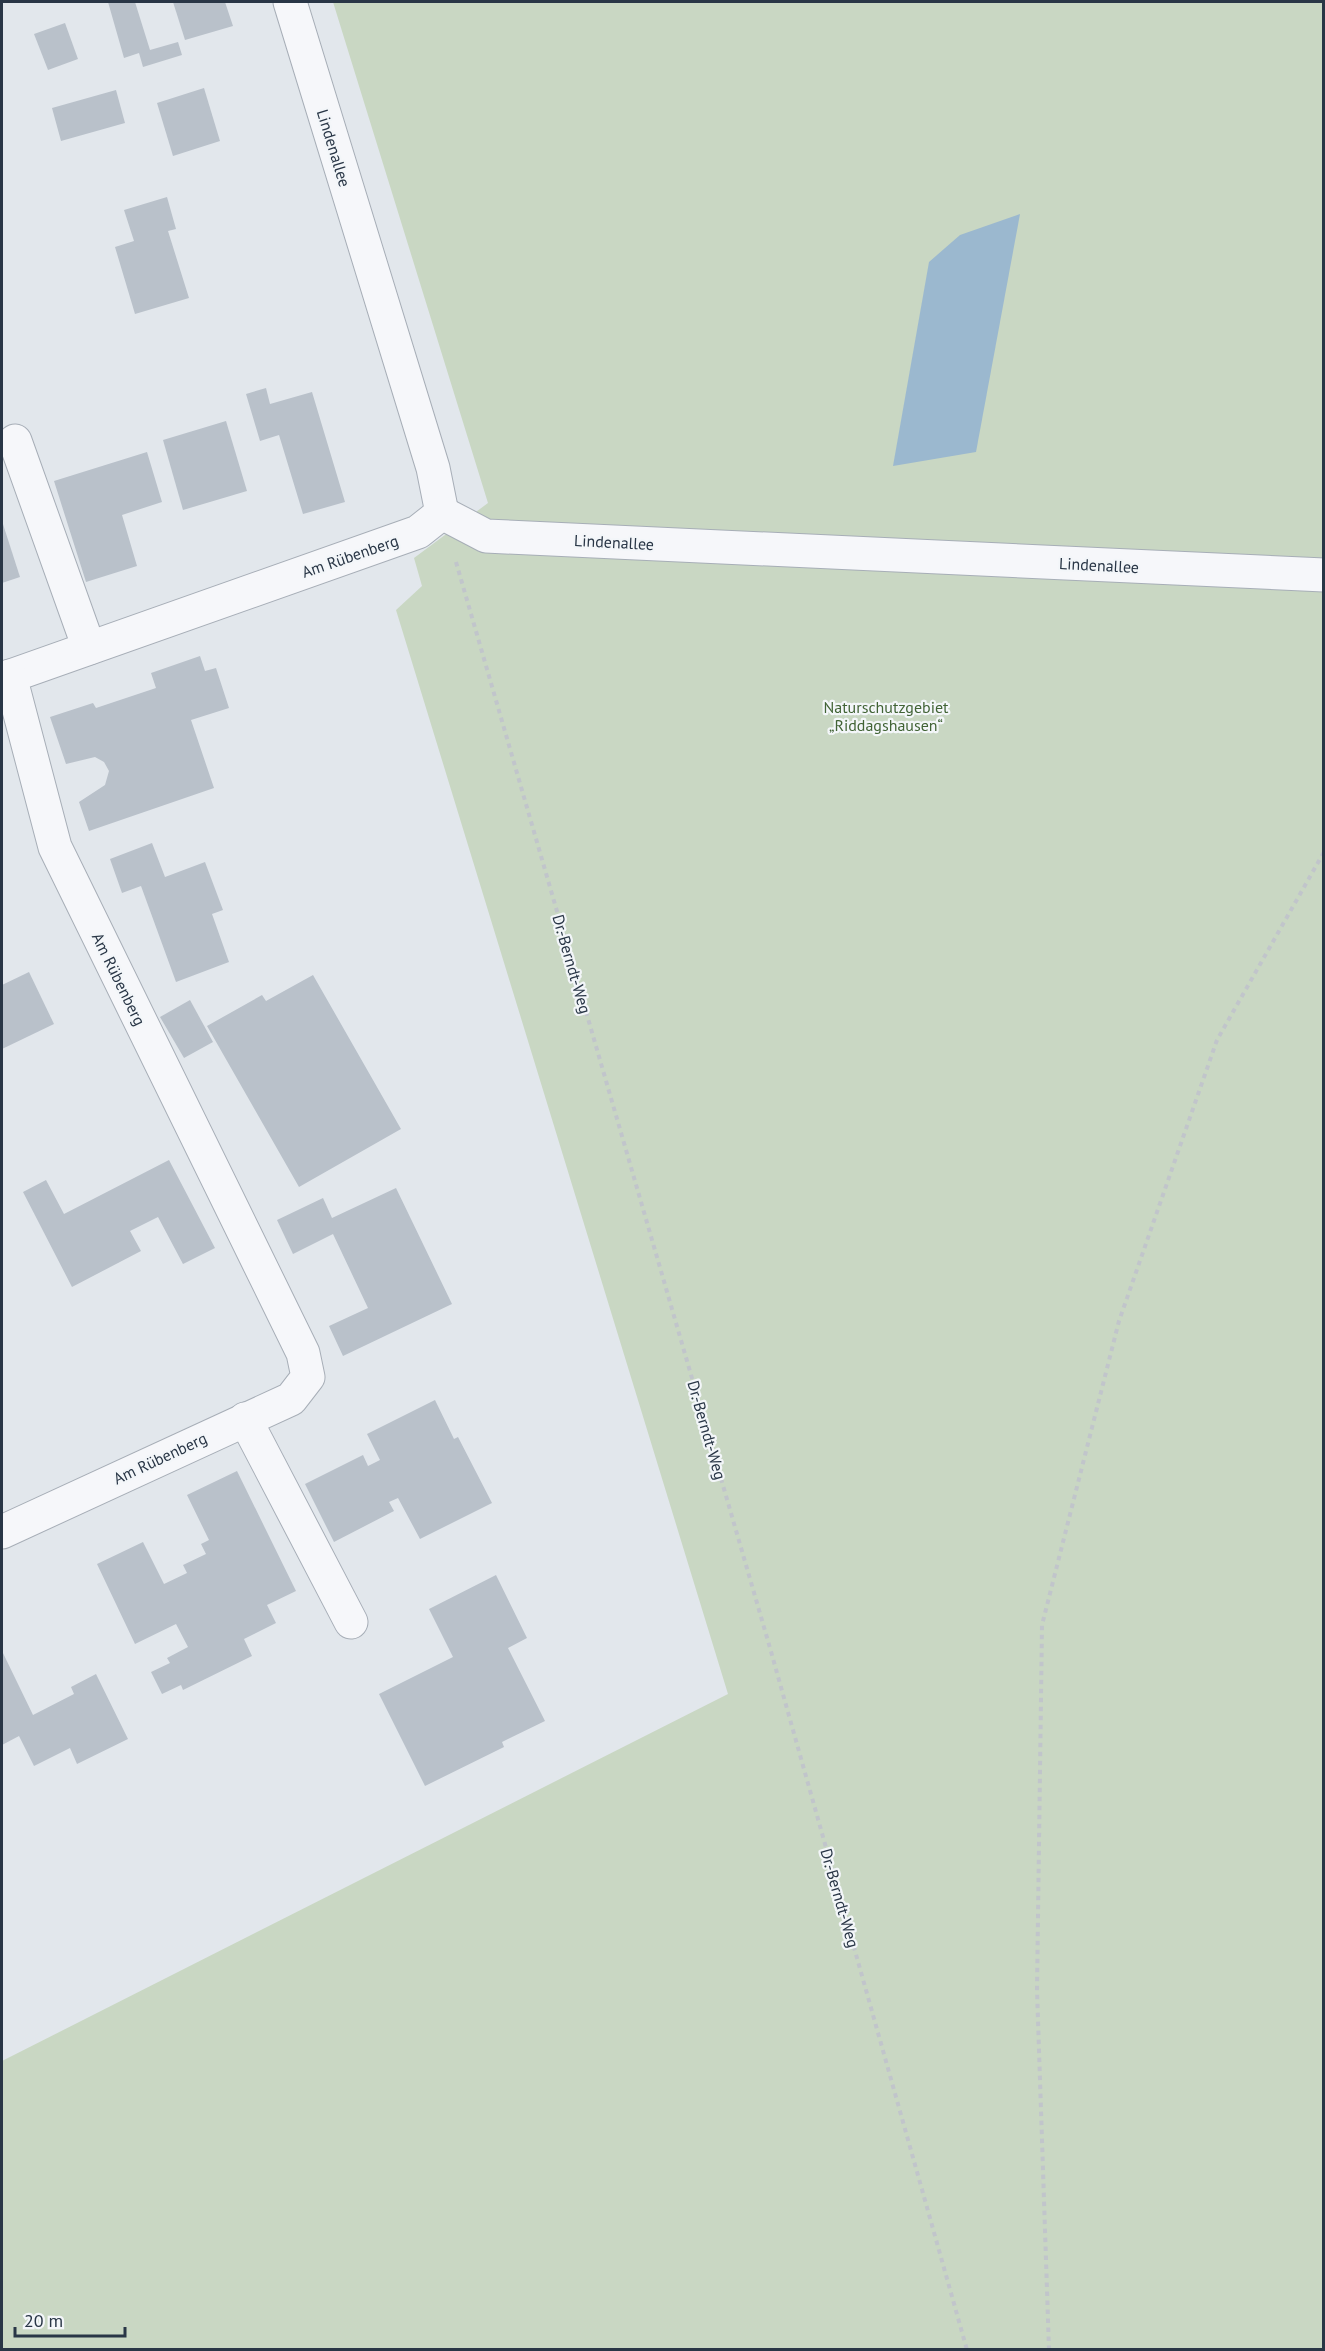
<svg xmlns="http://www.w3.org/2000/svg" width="1325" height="2351" font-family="'PT Sans',sans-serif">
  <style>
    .green { fill: #c9d7c3 }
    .water { fill: #9bb8cf }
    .building { fill: #b9c1ca }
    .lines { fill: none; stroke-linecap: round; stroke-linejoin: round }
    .minor-casing { stroke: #a7aeb7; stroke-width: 35 }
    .path { stroke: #c1c5cb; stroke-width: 4; stroke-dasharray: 4.5 4.5; stroke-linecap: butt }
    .minor { stroke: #f6f7fa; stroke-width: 33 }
    .labels { text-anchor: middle; stroke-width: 4.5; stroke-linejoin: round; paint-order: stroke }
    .street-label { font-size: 16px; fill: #293646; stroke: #f3f6f9 }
    .park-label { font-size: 16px; fill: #416335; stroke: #f3f6f9 }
  </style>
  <rect width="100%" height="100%" fill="#e2e7ec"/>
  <polygon class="green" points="333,2 1323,2 1323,2349 2,2350 2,2061 728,1694 396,610 422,586 414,558 488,503"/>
  <polygon class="water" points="1020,214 976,452 893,466 929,262 960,235"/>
  <g class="building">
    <polygon points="108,2 135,2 150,50 178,42 182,55 143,67 139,53 124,58"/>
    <polygon points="173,2 225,2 233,26 185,40"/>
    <polygon points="65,23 78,59 48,70 34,34"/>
    <polygon points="204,88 220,141 173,156 157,103"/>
    <polygon points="116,90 125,123 61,141 52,108"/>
    <polygon points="167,197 176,229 168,231 189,298 135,314 115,247 134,241 124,210"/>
    <polygon points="266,388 270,404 312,392 345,502 303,514 279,435 260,441 246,394"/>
    <polygon points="226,421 247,491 183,510 163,440"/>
    <polygon points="147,452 162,502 122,515 137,566 86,582 54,481"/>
    <polygon points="2,521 20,577 2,583"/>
    <polygon points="200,656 205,671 216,668 229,708 191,720 214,788 89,831 79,802 105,785 109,771 104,762 95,757 66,764 50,717 93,703 96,708 156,688 151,673"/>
    <polygon points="152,843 165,877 205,862 223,910 212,914 229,962 176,982 141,886 122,893 110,859"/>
    <polygon points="29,972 54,1024 2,1049 2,985"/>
    <polygon points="313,975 401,1129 299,1187 207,1026 262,995 266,1001"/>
    <polygon points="190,1000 213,1042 184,1058 160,1017"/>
    <polygon points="169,1160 215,1248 183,1264 158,1217 130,1231 141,1251 72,1287 23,1192 46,1180 64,1214"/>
    <polygon points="396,1188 452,1304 343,1356 329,1326 368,1308 333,1234 293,1254 277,1220 323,1198 332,1218"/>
    <polygon points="435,1400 454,1439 458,1437 492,1503 420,1539 398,1498 389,1502 394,1511 334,1542 305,1484 363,1455 368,1466 380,1460 367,1434"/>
    <polygon points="237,1471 296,1591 267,1605 276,1623 244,1639 252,1656 183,1690 181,1685 162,1694 151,1672 170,1663 167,1658 188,1647 176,1624 135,1644 97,1564 143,1542 164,1584 187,1573 183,1565 206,1554 201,1544 209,1540 187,1495"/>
    <polygon points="496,1575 527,1638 508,1648 545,1721 502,1742 504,1747 425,1786 379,1694 453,1657 429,1609"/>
    <polygon points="2,1651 33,1715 74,1694 71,1687 96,1674 128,1739 77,1764 70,1748 34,1766 19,1736 2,1745"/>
  </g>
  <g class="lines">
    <g class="minor-casing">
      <g id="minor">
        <polyline points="290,2 433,468 442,513"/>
        <polyline points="15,441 89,648"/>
        <polyline points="442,513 486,536 1324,575"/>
        <polyline points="2,679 418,532 442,513"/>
        <polyline points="245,1419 351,1622"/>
        <polyline points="2,1532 291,1399 308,1377 303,1353 55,847 10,676"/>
      </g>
    </g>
    <g class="path">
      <polyline points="456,562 770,1648 967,2350"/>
      <polyline points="1049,2350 1037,1990 1042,1625 1119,1321 1217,1040 1324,852"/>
    </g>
    <use href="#minor" class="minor"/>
  </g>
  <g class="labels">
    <g class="street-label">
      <text transform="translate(334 148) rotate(73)" y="6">Lindenallee</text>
      <text transform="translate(614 542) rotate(3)" y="6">Lindenallee</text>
      <text transform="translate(350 556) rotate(-19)" y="6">Am Rübenberg</text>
      <text transform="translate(1099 565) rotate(3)" y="6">Lindenallee</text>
      <text transform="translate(572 964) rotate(74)" y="6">Dr.-Berndt-Weg</text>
      <text transform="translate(119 979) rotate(64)" y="6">Am Rübenberg</text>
      <text transform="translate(707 1430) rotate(74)" y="6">Dr.-Berndt-Weg</text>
      <text transform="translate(160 1458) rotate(-25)" y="6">Am Rübenberg</text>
      <text transform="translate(840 1898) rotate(74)" y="6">Dr.-Berndt-Weg</text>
    </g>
    <g class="park-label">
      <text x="886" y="713">Naturschutzgebiet<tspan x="886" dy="18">„Riddagshausen“</tspan></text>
    </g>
  </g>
  <rect width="1325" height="2351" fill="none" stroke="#293646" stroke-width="6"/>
  <path d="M15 2327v9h110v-9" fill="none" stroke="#293646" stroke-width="3"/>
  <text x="24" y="2327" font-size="18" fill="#293646" stroke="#f3f6f9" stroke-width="4.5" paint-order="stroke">20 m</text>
</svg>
